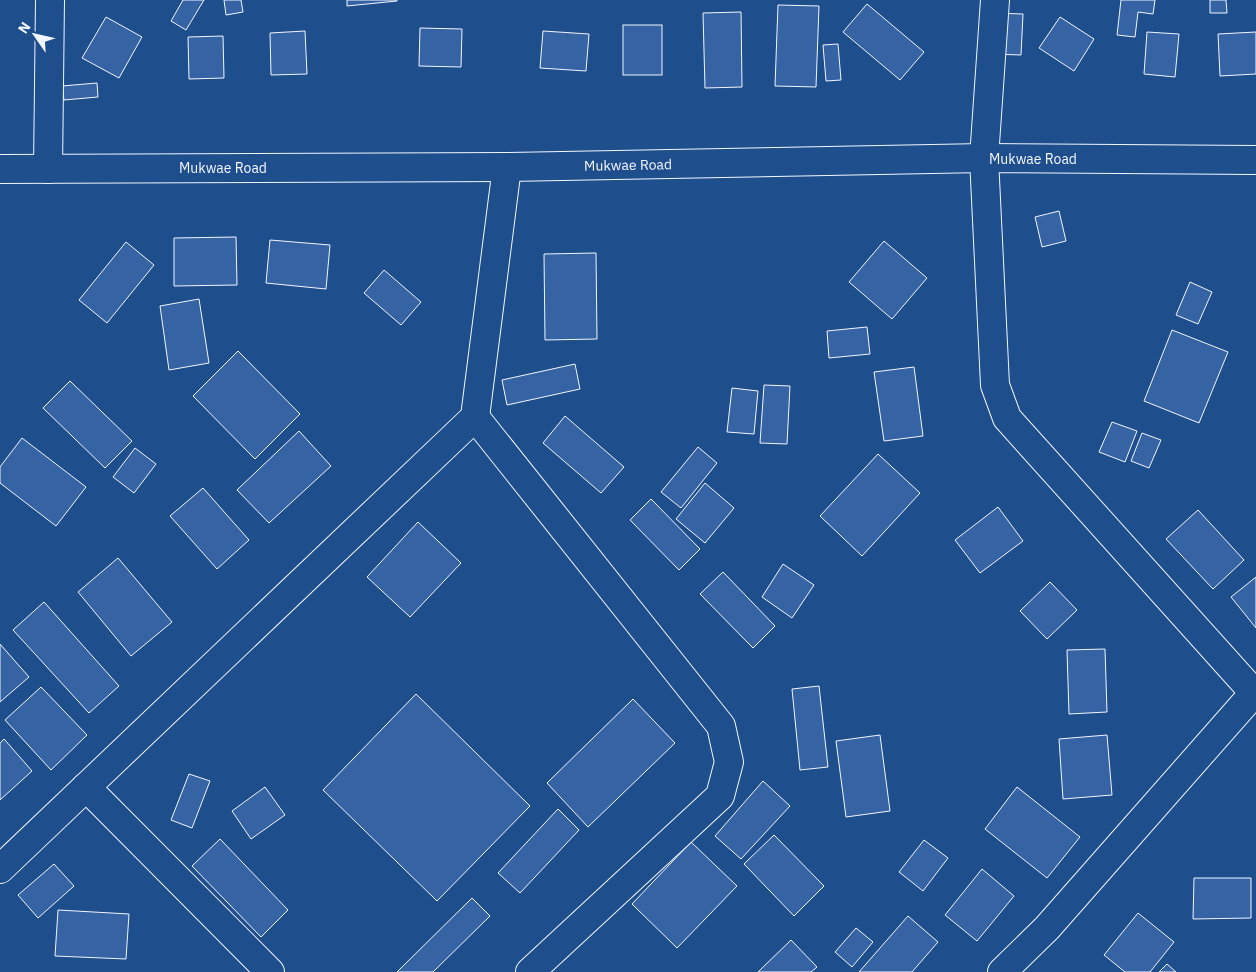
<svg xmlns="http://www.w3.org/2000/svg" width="1256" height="972" font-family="'IBM Plex Sans',sans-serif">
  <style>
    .building { fill: #3563a3; stroke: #f2f6ff }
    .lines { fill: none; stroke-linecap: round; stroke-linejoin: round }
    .minor-casing { stroke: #f2f6ff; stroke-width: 30 }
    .minor { stroke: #1f4e8c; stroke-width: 28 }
    .labels { text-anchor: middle; stroke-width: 4; stroke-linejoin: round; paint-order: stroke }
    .street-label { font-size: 14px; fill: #f2f6ff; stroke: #1f4e8c }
  </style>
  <rect width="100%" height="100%" fill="#1f4e8c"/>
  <g class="building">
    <polygon points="183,0 204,0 186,30 171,21"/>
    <polygon points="224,0 241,0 243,12 226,15"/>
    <polygon points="347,0 397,0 397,1 347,6"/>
    <polygon points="1121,0 1155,0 1153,14 1138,12 1135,37 1117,35"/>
    <polygon points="1210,0 1226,0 1227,13 1210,13"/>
    <polygon points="867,4 924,52 900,80 843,32"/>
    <polygon points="778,5 819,6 816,87 775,86"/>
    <polygon points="741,12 742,87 705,88 703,13"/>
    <polygon points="992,13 1023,14 1021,55 990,54"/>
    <polygon points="106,17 142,37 119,78 82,58"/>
    <polygon points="1060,17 1094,39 1074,71 1039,48"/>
    <rect x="623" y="25" width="39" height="50"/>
    <polygon points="420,28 462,29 461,67 419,66"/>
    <polygon points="305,31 307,74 271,75 270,33"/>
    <polygon points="543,31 589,34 586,71 540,68"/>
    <polygon points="1147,32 1179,34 1175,77 1144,74"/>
    <polygon points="1256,32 1256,74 1220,76 1218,34"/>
    <polygon points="223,36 224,78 189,79 188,37"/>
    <polygon points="838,44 841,80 826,81 823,45"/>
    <polygon points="97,83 98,97 64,100 62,86"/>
    <polygon points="1059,211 1066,241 1042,247 1035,217"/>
    <polygon points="236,237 237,285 174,286 174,238"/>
    <polygon points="270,240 330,245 326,289 266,283"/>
    <polygon points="884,241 927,278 892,319 849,282"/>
    <polygon points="126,242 154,265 107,323 79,300"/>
    <polygon points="596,253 597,339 545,340 544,254"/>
    <polygon points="384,270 421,302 401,325 364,293"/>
    <polygon points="1190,282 1212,292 1198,324 1176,315"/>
    <polygon points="199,299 209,363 169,370 160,306"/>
    <polygon points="867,327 870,354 829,358 827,331"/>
    <polygon points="1172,330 1228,352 1199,423 1144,401"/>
    <polygon points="238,351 300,414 255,459 193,396"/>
    <polygon points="575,364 580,389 507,405 502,380"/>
    <polygon points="914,367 923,436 884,441 874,372"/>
    <polygon points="70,381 132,441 105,468 43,408"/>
    <polygon points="764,385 790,386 787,444 760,443"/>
    <polygon points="732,388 758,391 754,434 727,432"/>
    <polygon points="565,416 624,467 601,493 543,443"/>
    <polygon points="1112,422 1137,431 1125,462 1099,452"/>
    <polygon points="299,431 331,466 269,523 237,490"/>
    <polygon points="1142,433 1161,440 1149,468 1131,461"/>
    <polygon points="22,438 86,487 56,526 0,483 0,467"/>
    <polygon points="698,447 717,463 681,508 661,492"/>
    <polygon points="135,448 156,464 134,493 113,477"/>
    <polygon points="878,454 920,493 862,556 820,516"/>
    <polygon points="705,483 734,508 705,543 676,519"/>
    <polygon points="203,488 249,540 217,569 170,516"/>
    <polygon points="651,499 700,549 679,570 630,520"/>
    <polygon points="998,507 1023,541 980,573 955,540"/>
    <polygon points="1198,510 1244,560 1213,589 1166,539"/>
    <polygon points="418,522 461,563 410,617 367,577"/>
    <polygon points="118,558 172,622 131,656 78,592"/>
    <polygon points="783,564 814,585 792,618 762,597"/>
    <polygon points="723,572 775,626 753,648 700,594"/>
    <polygon points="1256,577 1256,628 1231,597"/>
    <polygon points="1050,582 1077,610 1047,639 1020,611"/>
    <polygon points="44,602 119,686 89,713 13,630"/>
    <polygon points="0,644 29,677 0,702"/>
    <polygon points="1105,649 1107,712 1069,714 1067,650"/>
    <polygon points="819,686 828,767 800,770 792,689"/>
    <polygon points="41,687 87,735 51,770 5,720"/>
    <polygon points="416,694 530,806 437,901 323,790"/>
    <polygon points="633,699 675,743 588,827 547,783"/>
    <polygon points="880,735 890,811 846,817 836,741"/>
    <polygon points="1107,735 1112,795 1063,799 1059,739"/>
    <polygon points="4,739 32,771 0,800 0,743"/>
    <polygon points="189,774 210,781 192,828 171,820"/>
    <polygon points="763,781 790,806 741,859 715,836"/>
    <polygon points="265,787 285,815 251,839 232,811"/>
    <polygon points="1017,787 1080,837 1047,878 985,829"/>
    <polygon points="558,809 579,830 520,893 498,873"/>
    <polygon points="774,835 824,886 794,916 744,864"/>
    <polygon points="220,839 288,910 261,937 192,866"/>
    <polygon points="924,840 948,858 923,891 899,872"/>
    <polygon points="691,842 737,886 677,948 632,904"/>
    <polygon points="54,864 74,886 38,918 18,895"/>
    <polygon points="982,869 1014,896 977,941 945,915"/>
    <polygon points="1194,878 1251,878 1251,918 1193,919"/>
    <polygon points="472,898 490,916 433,972 397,972"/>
    <polygon points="58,910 129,914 126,959 55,956"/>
    <polygon points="1138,913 1174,942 1150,972 1125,972 1104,955"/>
    <polygon points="908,916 938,942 912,972 859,972"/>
    <polygon points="856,928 873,942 852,967 835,952"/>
    <polygon points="791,940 817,967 811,972 758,972"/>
    <polygon points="1167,964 1176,972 1159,972"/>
  </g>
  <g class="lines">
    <g class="minor-casing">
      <g id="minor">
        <polyline points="995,0 984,158 995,385 1007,418 1256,695"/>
        <polyline points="0,169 507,167 984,158 1256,160"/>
        <polyline points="48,169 50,0"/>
        <polyline points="475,417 721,726 729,762 720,796 530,972"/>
        <polyline points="86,787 270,972"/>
        <polyline points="0,869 475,417 507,167"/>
        <polyline points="1002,972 1047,928 1254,693"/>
      </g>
    </g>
    <use href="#minor" class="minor"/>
  </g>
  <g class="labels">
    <g class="street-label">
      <text x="1033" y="164">Mukwae Road</text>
      <text transform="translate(628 165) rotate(-1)" y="5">Mukwae Road</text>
      <text x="223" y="173">Mukwae Road</text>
    </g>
  </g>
  <g transform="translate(35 35) rotate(304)" stroke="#1f4e8c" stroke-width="4" paint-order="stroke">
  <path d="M0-4L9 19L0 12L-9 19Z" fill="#f2f6ff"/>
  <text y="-8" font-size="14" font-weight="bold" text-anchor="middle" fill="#f2f6ff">N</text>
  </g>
</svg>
